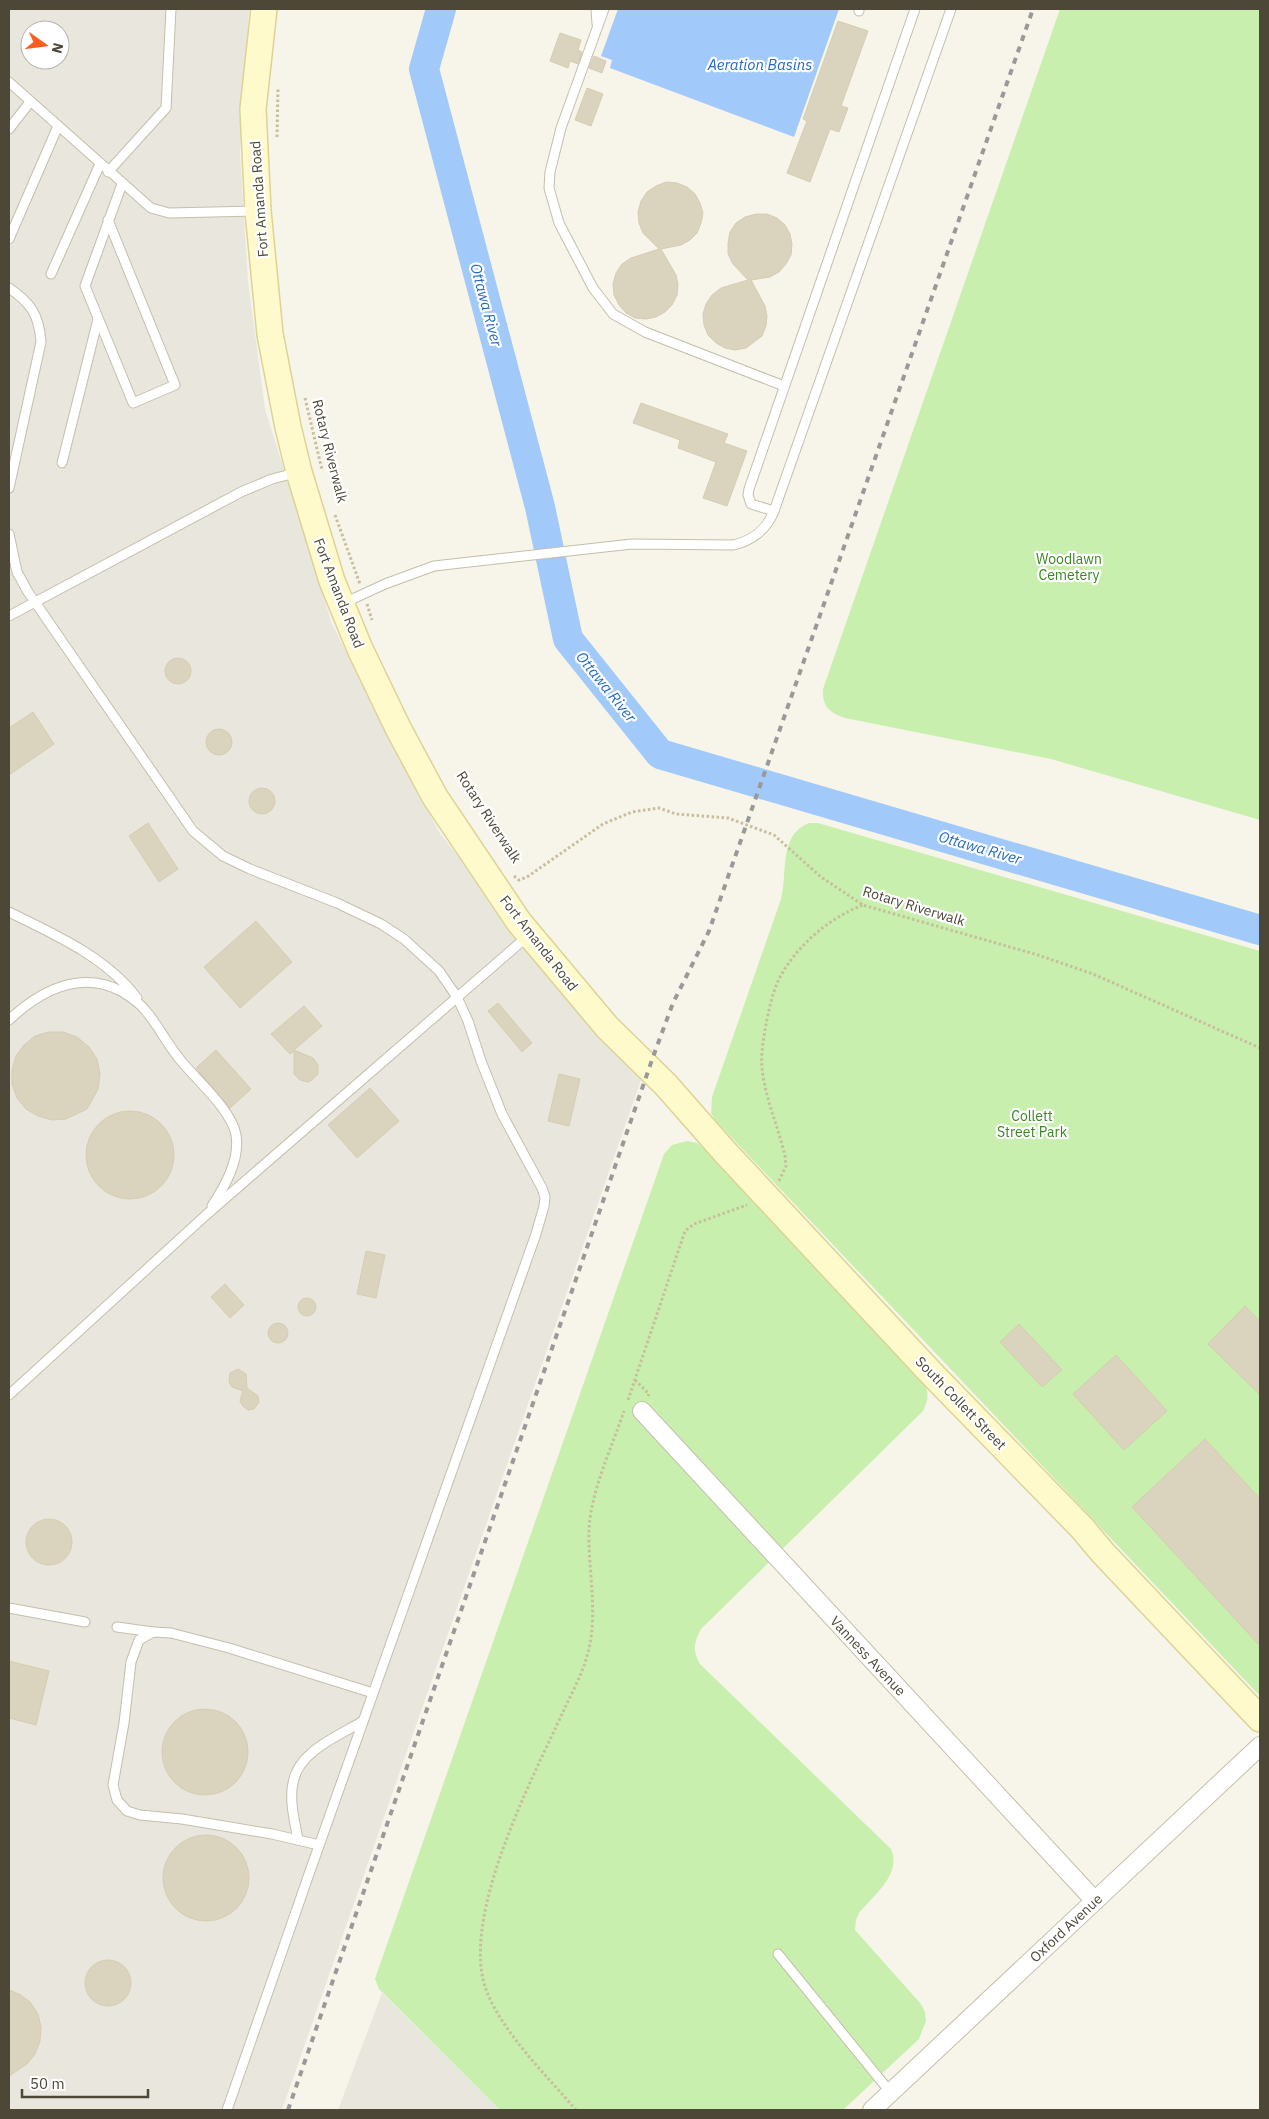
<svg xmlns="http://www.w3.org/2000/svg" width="1269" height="2119" font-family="'IBM Plex Sans',sans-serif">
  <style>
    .industrial { fill: #e9e6de; fill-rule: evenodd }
    .green { fill: #c9efaf }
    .water { fill: #a1c9f9 }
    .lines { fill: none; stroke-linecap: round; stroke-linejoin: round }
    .river { stroke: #a1c9f9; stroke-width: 30 }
    .building { fill: #dad3be; stroke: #d6ccb0 }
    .lane-casing { stroke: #c4bfab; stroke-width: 11 }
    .street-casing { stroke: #c4bfab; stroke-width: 20 }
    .secondary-casing { stroke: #dcd395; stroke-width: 28 }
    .path { stroke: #c7be9b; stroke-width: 3; stroke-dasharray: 2.5 2.5; stroke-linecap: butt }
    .lane { stroke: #fff; stroke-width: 9 }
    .street { stroke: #fff; stroke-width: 18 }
    .secondary { stroke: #fffacc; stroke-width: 25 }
    .rail { stroke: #999; stroke-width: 4; stroke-dasharray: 6 6; stroke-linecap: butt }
    .labels { text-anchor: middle; stroke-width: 4.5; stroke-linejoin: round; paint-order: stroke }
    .street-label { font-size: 14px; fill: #4c4737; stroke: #fff }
    .park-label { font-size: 14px; fill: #3a8622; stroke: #fff }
    .water-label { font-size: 15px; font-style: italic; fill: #226ac6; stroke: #fff }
  </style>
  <rect width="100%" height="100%" fill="#f7f5ea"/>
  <g class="industrial">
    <path d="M9,9H249L240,153L248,281L265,409L332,624L439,832L572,1004L642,1077L282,2110H9ZM30,30H60V60H30Z"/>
    <polygon points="382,1993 500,2110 338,2110"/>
  </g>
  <g class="green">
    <path d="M1060,9H1260V820L1051,759L845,718C829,713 822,706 823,689Z"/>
    <path d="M809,823H818L1260,951V1696L715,1120L711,1113L712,1097L781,899C788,873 778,835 809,823Z"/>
    <path d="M687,1141L697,1143L702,1147L925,1383C929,1394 928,1401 923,1411L701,1629C694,1642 692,1651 700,1664L891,1849C902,1874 874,1895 859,1913L856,1920L855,1930L921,2004L925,2012L926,2021L919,2039L843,2110H500L379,1989L375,1979L377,1973L664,1154L672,1145Z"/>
  </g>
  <polygon class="water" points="618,9 839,9 794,137 610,68 612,60 601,56"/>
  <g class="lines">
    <polyline class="river" points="441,9 424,69 540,507 568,639 660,754 1260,930"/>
  </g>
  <g class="building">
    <polygon points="838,21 868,31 841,106 848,108 839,132 830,129 810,182 787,173 807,121 803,119"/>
    <polygon points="560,33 581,40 578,50 582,52 578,64 570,61 568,68 550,61"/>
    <polygon points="594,56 606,61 602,73 589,68"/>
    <polygon points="587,88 603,94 591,126 575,120"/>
    <polygon points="666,182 677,183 687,187 695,194 700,203 703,213 701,223 697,233 690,240 681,245 661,249 676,275 678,285 677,295 672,305 665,312 656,317 646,319 635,318 626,313 619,305 614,295 613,284 616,273 622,264 631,258 659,249 643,233 639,223 638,212 641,201 647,192 656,186"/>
    <polygon points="756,214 767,214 777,218 785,225 790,234 792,244 791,255 786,264 779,272 770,277 751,280 765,306 767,316 766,326 762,336 746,348 735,350 725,348 716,343 708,335 704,325 703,314 706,304 712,295 721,288 748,280 733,264 728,254 728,243 730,232 736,223 745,217"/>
    <polygon points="641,403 728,434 724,443 747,451 727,506 703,498 716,462 678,448 680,440 633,423"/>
    <circle cx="178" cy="671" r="13"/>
    <polygon points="33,712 54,744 9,775 9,728"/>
    <circle cx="219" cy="742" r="13"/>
    <circle cx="262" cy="801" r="13"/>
    <polygon points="148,823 178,869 159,882 129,836"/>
    <polygon points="256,921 292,962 240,1008 204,967"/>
    <polygon points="498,1003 532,1043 522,1052 488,1011"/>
    <polygon points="304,1006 322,1026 294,1050 313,1058 318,1065 318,1074 312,1080 308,1082 300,1080 294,1074 294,1051 290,1054 271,1034"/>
    <polygon points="49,1032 63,1032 77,1037 89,1047 97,1059 100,1074 98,1089 87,1109 66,1119 52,1120 38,1116 26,1109 17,1098 12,1084 12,1070 16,1056 24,1045 35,1036"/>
    <polygon points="216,1050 251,1089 230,1108 196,1068"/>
    <polygon points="559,1074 580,1079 569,1126 548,1121"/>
    <polygon points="370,1088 399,1121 357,1158 328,1125"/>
    <circle cx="130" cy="1155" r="44"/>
    <polygon points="366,1251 385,1255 376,1298 357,1294"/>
    <polygon points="225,1284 244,1305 230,1318 211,1297"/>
    <circle cx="307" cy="1307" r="9"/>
    <polygon points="1245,1306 1260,1321 1260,1395 1208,1344"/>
    <circle cx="278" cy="1333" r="10"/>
    <polygon points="1019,1324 1062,1370 1042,1387 1000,1342"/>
    <polygon points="1116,1355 1167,1411 1124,1450 1073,1394"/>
    <polygon points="238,1369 246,1374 247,1388 258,1396 259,1402 254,1409 248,1410 243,1406 240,1401 243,1391 232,1387 229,1382 230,1373"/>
    <polygon points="1205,1439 1260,1499 1260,1646 1132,1507"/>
    <circle cx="49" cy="1542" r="23"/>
    <polygon points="9,1661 49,1671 36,1725 9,1718"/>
    <circle cx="205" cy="1752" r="43"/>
    <circle cx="206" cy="1878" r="43"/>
    <circle cx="108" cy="1983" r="23"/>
    <polygon points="9,1990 19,1994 30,2002 38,2014 41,2027 40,2041 35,2054 27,2064 9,2076"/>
  </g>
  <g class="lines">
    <g class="lane-casing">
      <g id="lane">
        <polyline points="596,9 597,24"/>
        <polyline points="604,9 561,128 550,172 549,188 559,223 593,288 613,314 645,332 784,386"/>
        <polyline points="859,11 859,9"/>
        <polyline points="9,82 151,208 169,213 257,211"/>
        <polyline points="9,129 30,102"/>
        <polyline points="108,172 166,108 171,9"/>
        <polyline points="108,220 175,385 133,403 85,286 122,184"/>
        <polyline points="9,239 58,126"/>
        <polyline points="51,274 100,164"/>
        <path d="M9,288C31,303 39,315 41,342L9,488"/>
        <polyline points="62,463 98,319"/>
        <polyline points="774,511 951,9"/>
        <polyline points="9,534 17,572 28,592 193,831 223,856 250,869 337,903 381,924 404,939 439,971 457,997 468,1021 481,1061 502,1114 542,1188 545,1197 544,1206 536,1234 309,1874 227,2110"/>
        <path d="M344,603L385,584L434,566L632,544L733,545C752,541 767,529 774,511L751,504L748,495L749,489L915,9"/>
        <polyline points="9,616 241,492 272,479 299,472"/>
        <path d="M9,912C54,934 106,957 137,998"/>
        <path d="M9,1020C40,991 80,970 121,991C129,996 139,1002 145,1010C159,1026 168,1046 182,1062C198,1081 232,1111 236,1135C240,1160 225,1186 212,1206"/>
        <polyline points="9,1395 206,1215 529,935"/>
        <polyline points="9,1608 85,1622"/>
        <polyline points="117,1627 153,1632"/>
        <path d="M298,1840C295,1822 289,1801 293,1783C298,1751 339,1736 363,1721"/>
        <polyline points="319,1845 272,1834 182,1819 140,1815 127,1811 117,1800 113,1785 124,1723 131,1662 139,1640 153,1632 171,1633 229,1648 373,1693"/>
        <polyline points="778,1954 891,2093"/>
      </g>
    </g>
    <g class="street-casing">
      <g id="street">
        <polyline points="642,1411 1095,1901"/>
        <polyline points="872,2110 1260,1746"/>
      </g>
    </g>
    <g class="secondary-casing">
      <polyline id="secondary" points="264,9 253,109 258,211 270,334 288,427 299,472 332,581 360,649 398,728 435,797 519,922 607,1027 666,1085 724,1151 932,1374 1082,1528 1103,1553 1260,1719"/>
    </g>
    <g class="path">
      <polyline points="277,137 278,88"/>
      <polyline points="305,398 322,470"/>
      <polyline points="335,515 360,584"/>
      <polyline points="367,604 372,620"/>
      <polyline points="514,876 519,880 527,877 603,824 632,812 659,808 676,814 728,818 774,835 821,877 863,905 1038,955 1093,974 1260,1048"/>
      <path d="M779,1181L786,1166L785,1156C778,1126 765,1098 762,1068C761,1055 763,1042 765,1030C768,1013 772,994 779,979C796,946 829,918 863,905"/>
      <polyline points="635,1380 649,1394 648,1396"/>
      <polyline points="628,1400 685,1231 694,1224 747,1205"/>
      <path d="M576,2110C547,2076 503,2033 487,1992C458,1920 532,1779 563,1712C571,1694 582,1675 587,1656C599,1616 588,1572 589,1531C590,1493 612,1447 624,1411"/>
    </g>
    <use href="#lane" class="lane"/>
    <use href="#street" class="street"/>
    <use href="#secondary" class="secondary"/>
    <polyline class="rail" points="288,2110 653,1057 673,1003 709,931 1033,9"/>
  </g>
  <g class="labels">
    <g class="street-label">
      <text transform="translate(259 199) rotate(-94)" y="5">Fort Amanda Road</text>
      <text transform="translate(330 451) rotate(76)" y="5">Rotary Riverwalk</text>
      <text transform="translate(339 593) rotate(69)" y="5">Fort Amanda Road</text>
      <text transform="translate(489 817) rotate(57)" y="5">Rotary Riverwalk</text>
      <text transform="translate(914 906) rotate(17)" y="5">Rotary Riverwalk</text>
      <text transform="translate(539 943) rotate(52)" y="5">Fort Amanda Road</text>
      <text transform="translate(961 1403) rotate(46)" y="5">South Collett Street</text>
      <text transform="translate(868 1656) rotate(47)" y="5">Vanness Avenue</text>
      <text transform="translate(1066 1928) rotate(-43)" y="5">Oxford Avenue</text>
    </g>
    <g class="park-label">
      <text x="1069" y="564">Woodlawn<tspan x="1069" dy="16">Cemetery</tspan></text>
      <text x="1032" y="1121">Collett<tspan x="1032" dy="16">Street Park</tspan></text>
    </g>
    <g class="water-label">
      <text x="760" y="70">Aeration Basins</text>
      <text transform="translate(486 305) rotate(75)" y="5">Ottawa River</text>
      <text transform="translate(606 687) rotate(51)" y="5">Ottawa River</text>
      <text transform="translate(980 848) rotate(16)" y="5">Ottawa River</text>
    </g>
  </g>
  <rect width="1269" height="2119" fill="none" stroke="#4c4737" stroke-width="20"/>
  <g transform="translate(45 45) rotate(104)"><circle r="24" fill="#ffffff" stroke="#b7b5af"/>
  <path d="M0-4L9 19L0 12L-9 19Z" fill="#ff5c19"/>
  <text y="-8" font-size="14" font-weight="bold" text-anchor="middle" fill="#4c4737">N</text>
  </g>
  <path d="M22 2089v8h126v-8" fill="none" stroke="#4c4737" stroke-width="2.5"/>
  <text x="30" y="2089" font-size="15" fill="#4c4737" stroke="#ffffff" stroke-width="4" paint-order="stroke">50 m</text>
</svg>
